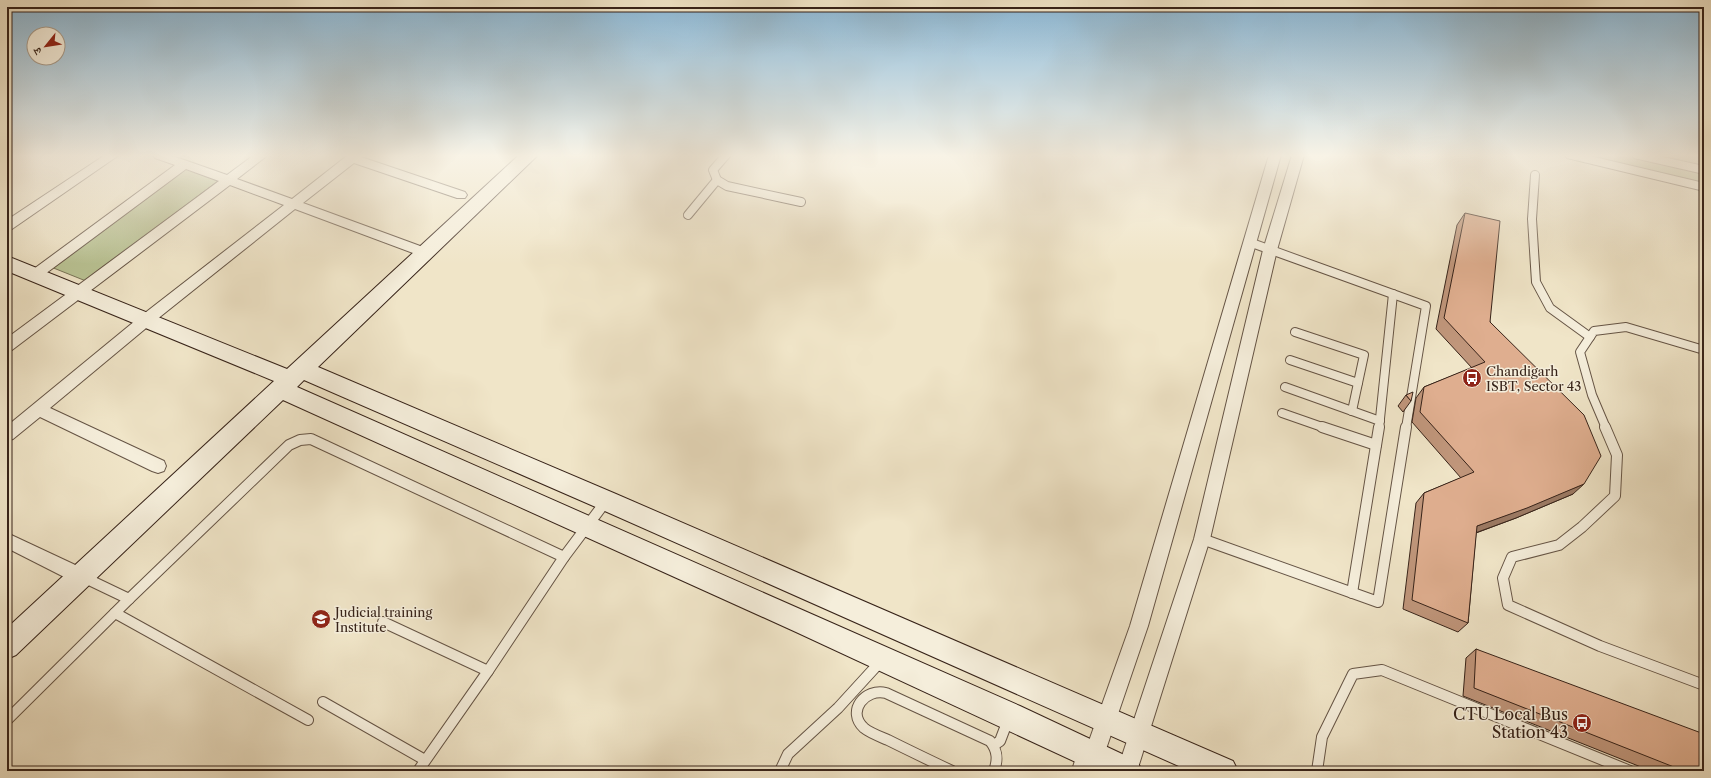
<svg xmlns="http://www.w3.org/2000/svg" width="1711" height="778" font-family="'Libre Caslon Text','Noto Serif Devanagari',serif">
  <style>
    .green { fill: #bac495; stroke: #787457 }
    .lines { fill: none; stroke-linecap: round; stroke-linejoin: round }
    .lane-far1-casing { stroke: #655445; stroke-width: 10 }
    .lane-casing { stroke: #655445; stroke-width: 12 }
    .street-casing { stroke: #655445; stroke-width: 2 }
    .secondary-casing { stroke: #372319; stroke-width: 2 }
    .lane-far1 { stroke: #f5eedb; stroke-width: 8 }
    .lane { stroke: #f5eedb; stroke-width: 10 }
    .street { fill: #f5eedb; fill-rule: evenodd }
    .secondary { fill: #f5eedb; fill-rule: evenodd }
    .wall { fill: #c0967b; stroke: #372319 }
    .shaded-wall { fill: #9c7a64; stroke: #372319 }
    .building { fill: #dfae8f; stroke: #372319 }
    .labels { text-anchor: middle; stroke-width: 3; stroke-linejoin: round; paint-order: stroke }
    .poi-label { font-size: 13px; fill: #372319; stroke: #f5eedb; text-anchor: start }
    .near-poi-label { font-size: 16px; fill: #372319; stroke: #f5eedb; text-anchor: end }
  </style>
  <rect width="100%" height="100%" fill="#f0e5c8"/>
  <filter id="stains"><feTurbulence type="fractalNoise" baseFrequency=".005" numOctaves="4"/><feColorMatrix values="0 0 0 0 .2 0 0 0 0 .09 0 0 0 0 .02 0 0 0 .5 -.17"/></filter>
  <radialGradient id="worn" r=".72"><stop offset=".6" stop-color="#630" stop-opacity="0"/><stop offset="1" stop-color="#630" stop-opacity=".3"/></radialGradient>
  <g class="green">
    <polygon points="1586,155 1704,155 1704,186"/>
    <polygon points="186,169 219,180 86,281 51,267"/>
  </g>
  <g class="lines">
    <g class="lane-far1-casing">
      <g id="lane-far1">
        <polyline points="726,155 713,170 717,180 727,186 801,202"/>
        <polyline points="1535,175 1532,219 1536,282 1550,308 1590,337"/>
        <polyline points="688,215 717,180"/>
        <polyline points="1249,242 1426,306 1406,428"/>
        <polyline points="1295,332 1364,355 1352,411"/>
        <polyline points="1290,360 1358,383"/>
        <polyline points="1285,387 1380,421"/>
        <polyline points="1282,413 1325,428"/>
        <polyline points="1379,428 1393,294"/>
        <polyline points="1606,428 1592,395 1580,352 1594,331 1626,327 1704,350"/>
      </g>
    </g>
    <g class="lane-casing">
      <g id="lane">
        <polyline points="1322,427 1376,445"/>
        <polyline points="1605,427 1617,455 1615,496 1582,527 1559,545 1512,557 1503,578 1508,605 1600,646 1704,685"/>
        <polyline points="1202,539 1378,602 1406,427"/>
        <polyline points="83,577 129,599"/>
        <polyline points="1352,593 1379,427"/>
        <polyline points="115,613 308,720"/>
        <polyline points="383,622 488,671"/>
        <polyline points="323,702 425,760"/>
        <polyline points="7,720 129,599 289,445 300,440 311,439 564,557"/>
        <polyline points="994,745 1000,741 1008,720"/>
        <polyline points="418,771 488,671 564,557 606,501"/>
        <polyline points="780,771 788,754 838,708 881,661"/>
        <path d="M952,771C931,761 910,751 888,740C881,737 870,733 864,728C846,711 865,688 886,693L990,741C998,751 998,760 994,771"/>
        <polyline points="1077,771 1082,755"/>
        <polyline points="1317,771 1322,737 1353,674 1382,670 1630,771"/>
      </g>
    </g>
    <g class="street-casing">
      <g id="street">
        <polygon points="105,155 119,155 12,229 7,230 7,220"/>
        <polygon points="153,155 170,155 227,175 254,155 268,155 237,179 292,199 348,155 362,155 361,157 465,192 467,195 465,198 457,198 354,163 303,203 431,250 433,253 431,256 426,258 421,256 295,209 151,324 50,408 164,461 166,466 164,471 158,473 152,471 40,417 13,439 7,441 7,426 141,316 284,205 230,185 12,350 7,351 7,338 219,181 186,169 41,277 36,279 31,277 29,274 31,271 175,165 155,158"/>
        <polygon points="1269,155 1281,155 1148,626 1104,755 1101,762 1094,765 1087,762 1084,755 1130,626"/>
        <polygon points="1292,155 1304,155 1277,250 1210,539 1137,771 1117,771 1194,539 1263,250"/>
        <polygon points="1565,155 1586,155 1704,183 1704,191 1567,158"/>
        <polygon points="1632,155 1654,155 1704,166 1704,174 1634,158"/>
        <polygon points="7,533 86,570 89,576 86,582 80,584 74,582 7,548"/>
      </g>
    </g>
    <g class="secondary-casing">
      <polygon id="secondary" points="519,155 538,155 318,367 616,494 1233,761 1238,771 1190,771 598,508 304,380 297,387 1020,706 1137,761 1142,771 1095,771 796,632 283,400 16,655 7,659 7,628 274,381 7,271 7,256 287,369"/>
    </g>
    <use href="#lane-far1" class="lane-far1"/>
    <use href="#lane" class="lane"/>
    <use href="#street" class="street"/>
    <use href="#secondary" class="secondary"/>
  </g>
  <g class="wall">
    <polygon points="1465,213 1490,322 1573,494 1516,518 1476,533 1468,623 1458,632 1403,609 1416,503 1424,493 1461,478 1412,422 1416,398 1424,387 1472,368 1436,329 1457,225"/>
    <polygon points="1406,395 1411,401 1403,412 1398,406"/>
    <polygon points="1476,649 1704,771 1651,771 1463,696 1466,658"/>
  </g>
  <polygon class="shaded-wall" points="1584,484 1573,494 1516,518 1467,536 1477,526"/>
  <g class="building">
    <polygon points="1465,213 1500,221 1490,322 1584,415 1601,456 1584,484 1527,508 1477,526 1468,623 1412,600 1424,493 1474,472 1420,412 1424,387 1485,362 1444,318"/>
    <polygon points="1413,392 1411,401 1406,395"/>
    <polygon points="1476,649 1704,734 1704,771 1684,771 1474,688"/>
  </g>
  <linearGradient id="sky" x2="0" y2="1"><stop stop-color="#8ab8d7"/><stop offset="0.59" stop-color="#f8f3e6"/><stop offset="1" stop-color="#f8f3e6" stop-opacity="0"/></linearGradient>
  <rect width="1711" height="264" fill="url(#sky)"/>
  <defs>
    <g id="bus-disc" transform="scale(1)"><circle r="9.5" fill="#8f2418" stroke="#f5eedb"/><path d="M-5-6H5V4H4V6H2V4H-2V6H-4V4H-5ZM-3.5-4V0h7V-4ZM-3.5 1.2v1.5H-2V1.2ZM2 1.2v1.5H3.5V1.2Z" fill="#fff"/></g>
    <g id="university-disc" transform="scale(1)"><circle r="9.5" fill="#8f2418" stroke="#f5eedb"/><path d="M0-5L7-2L0 1L-7-2ZM-4 1L0 2.5L4 1V4Q0 6-4 4Z" fill="#fff"/></g>
  </defs>
  <g fill-rule="evenodd">
    <use href="#bus-disc" x="1472" y="378"/>
    <use href="#university-disc" x="321" y="619"/>
    <use href="#bus-disc" x="1582" y="723"/>
  </g>
  <g class="labels">
    <g class="poi-label">
      <text x="1486" y="376">Chandigarh<tspan x="1486" dy="15">ISBT, Sector 43</tspan></text>
      <text x="335" y="617">Judicial training<tspan x="335" dy="15">Institute</tspan></text>
    </g>
    <g class="near-poi-label">
      <text x="1568" y="720">CTU Local Bus<tspan x="1568" dy="18">Station 43</tspan></text>
    </g>
  </g>
  <rect width="1711" height="778" fill="none" stroke="#f0e5c8" stroke-width="24"/>
  <rect x="8" y="8" width="1695" height="762" fill="none" stroke="#372319" stroke-width="2"/>
  <rect x="12" y="12" width="1687" height="754" fill="none" stroke="#372319"/>
  <g transform="translate(46 46) rotate(240)"><circle r="19" fill="#f5eedb" stroke="#a99d8d"/>
  <path d="M0-3L7 15L0 10L-7 15Z" fill="#8f2418"/>
  <text y="-6" font-size="11" font-weight="bold" text-anchor="middle" fill="#372319">उ</text>
  </g>
  <rect width="100%" height="100%" filter="url(#stains)"/>
  <rect width="100%" height="100%" fill="url(#worn)"/>
</svg>
